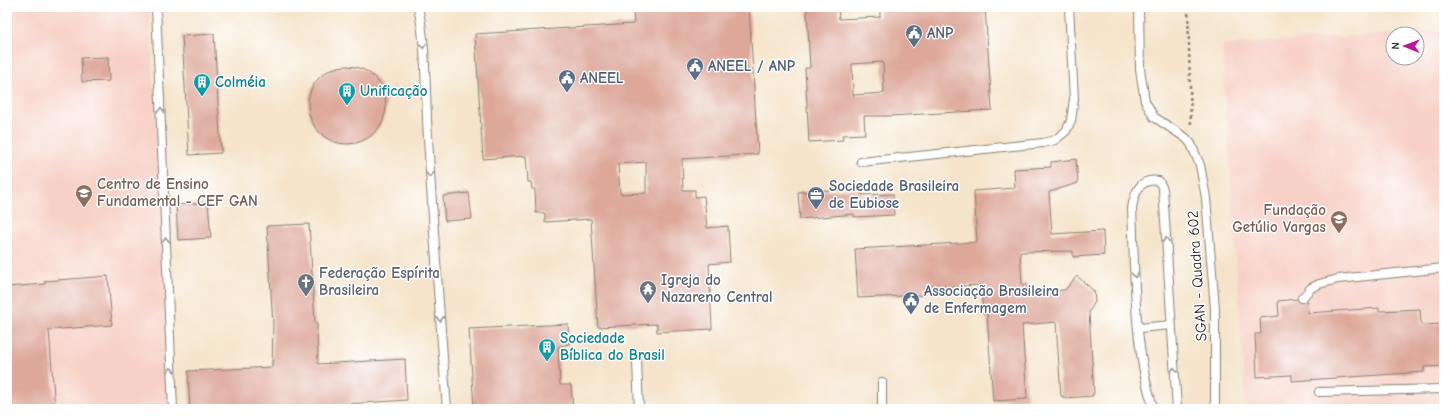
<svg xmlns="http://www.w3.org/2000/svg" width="1451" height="416" font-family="'Comic Neue',sans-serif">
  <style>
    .built { fill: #f7d1c7; fill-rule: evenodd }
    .building { fill: #dda79a; fill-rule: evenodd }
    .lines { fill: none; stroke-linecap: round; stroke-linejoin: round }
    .lane-casing { stroke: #888074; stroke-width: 10 }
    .path { stroke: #888074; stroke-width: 2.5; stroke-dasharray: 3 3; stroke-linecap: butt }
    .lane { stroke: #fff; stroke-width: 8 }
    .oneway { stroke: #999 }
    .labels { text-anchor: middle; stroke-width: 3; stroke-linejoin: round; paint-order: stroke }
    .service-label { font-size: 15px; font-weight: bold; fill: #4e5e75; stroke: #fff; text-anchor: start }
    .culture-label { font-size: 15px; font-weight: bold; fill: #0d838f; stroke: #fff; text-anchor: start }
    .education-label { font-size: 15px; font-weight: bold; fill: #785e54; stroke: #fff; text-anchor: start }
    .worship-label { font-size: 15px; font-weight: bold; fill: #5b616d; stroke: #fff; text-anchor: start }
    .street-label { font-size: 15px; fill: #1c1c1c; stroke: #fff }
  </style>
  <rect width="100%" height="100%" fill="#fff"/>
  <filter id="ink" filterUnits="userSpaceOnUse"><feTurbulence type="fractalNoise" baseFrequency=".025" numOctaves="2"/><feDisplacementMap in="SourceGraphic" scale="8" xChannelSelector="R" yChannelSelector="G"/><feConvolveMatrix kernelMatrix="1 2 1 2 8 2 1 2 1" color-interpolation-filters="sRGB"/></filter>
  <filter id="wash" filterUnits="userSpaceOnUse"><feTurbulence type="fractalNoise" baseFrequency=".012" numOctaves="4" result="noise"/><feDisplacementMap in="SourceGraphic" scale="16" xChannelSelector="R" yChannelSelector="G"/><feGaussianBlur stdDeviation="0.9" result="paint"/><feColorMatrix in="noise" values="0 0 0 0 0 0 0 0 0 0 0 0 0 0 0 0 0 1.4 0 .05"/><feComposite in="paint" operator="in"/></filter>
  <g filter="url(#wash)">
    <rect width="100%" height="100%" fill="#f5e4cb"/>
    <g class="built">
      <polygon points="7,7 149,7 174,409 7,409"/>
      <path d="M1444,30V409H1246L1222,45ZM1393,34H1417V58H1393Z"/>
    </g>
    <g id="blocks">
      <g class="building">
        <path d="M633,7H749L758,154L682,159L683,190H695V197L704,196L707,228L728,226L730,262L709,264L712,329L657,332V324L598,327L591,219L545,222V213H536L535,189H532L531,182H528L526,156L483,159L475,34L634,24ZM646,162V193L620,194L618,164Z"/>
        <path d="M838,7L839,19L880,17V7H985L992,110L889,116H864L865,134L842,135L843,140L809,142L805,68H810L807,9ZM883,62L884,93L853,95L852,64Z"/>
        <polygon points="214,34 221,153 189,155 182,36"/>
        <polygon points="108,57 109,81 82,82 81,58"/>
        <circle cx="347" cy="105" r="39"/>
        <polygon points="1076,159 1078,183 1049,192 1052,234 1103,231 1104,255 1073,257 1073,251 1020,252 1022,285 1027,284 1028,292 1065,290 1077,276 1094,291 1095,302 1089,312 1094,394 1092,394 1093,396 1064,398 1063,396 1061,396 1056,322 1022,325 1027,399 993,401 987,314 983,314 981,285 924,288 925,295 858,298 855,249 977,242 974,191 1015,188 1014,169 1051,167 1051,162"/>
        <polygon points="861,189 862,195 893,194 894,215 854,217 854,214 800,219 798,192 826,190 826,191"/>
        <polygon points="469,193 472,219 445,221 443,196"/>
        <polygon points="208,203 211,238 178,240 176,205"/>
        <polygon points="309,224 315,323 317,323 318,364 405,359 407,400 331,405 331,409 190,409 188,371 272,367 273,325 267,226"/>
        <polygon points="108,276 112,325 49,330 55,409 7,409 7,287 45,284 45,281"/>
        <polygon points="1297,299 1301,303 1307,300 1308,313 1379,308 1379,311 1420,309 1421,325 1444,324 1444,366 1424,367 1424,372 1292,381 1292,375 1257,377 1255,334 1261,334 1260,318 1279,316 1278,301"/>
        <polygon points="568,324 569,344 558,347 560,385 571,385 573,409 474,409 469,329"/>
      </g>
    </g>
  </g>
  <g filter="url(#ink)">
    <use href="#blocks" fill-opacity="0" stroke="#888074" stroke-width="1"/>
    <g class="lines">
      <g class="lane-casing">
        <g id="lane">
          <polyline points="156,7 173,409"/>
          <path d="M418,7C427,47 425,96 428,137C433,228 440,318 447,409"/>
          <polyline points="1139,7 1140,69 1145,101 1154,117 1186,138 1191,144 1200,165 1206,198 1215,309 1215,409"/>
          <polyline points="861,162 1043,143 1055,140 1066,131 1071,121 1074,99 1069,7"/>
          <polyline points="1302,298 1311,288 1319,284 1338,279 1444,268"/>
          <polyline points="1139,328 1171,325"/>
          <polyline points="637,362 639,409"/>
          <polyline points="882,382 882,409"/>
          <polyline points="1319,392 1444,389"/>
          <path d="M1154,409C1133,349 1135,272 1132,208C1135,192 1139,178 1159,181L1163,189L1177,409"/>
        </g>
      </g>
      <polyline class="path" points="1188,7 1191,127"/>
      <use href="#lane" class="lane"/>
    </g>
    <defs><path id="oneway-chevron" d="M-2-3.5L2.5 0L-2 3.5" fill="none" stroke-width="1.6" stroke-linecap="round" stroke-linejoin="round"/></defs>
    <g class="oneway">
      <use href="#oneway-chevron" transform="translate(423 46) rotate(85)"/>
      <use href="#oneway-chevron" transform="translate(161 110) rotate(-92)"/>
      <use href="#oneway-chevron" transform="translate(430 175) rotate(86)"/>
      <use href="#oneway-chevron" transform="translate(166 240) rotate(-92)"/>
      <use href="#oneway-chevron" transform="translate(1166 240) rotate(-94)"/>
      <use href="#oneway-chevron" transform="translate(1135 275) rotate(87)"/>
      <use href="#oneway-chevron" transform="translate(440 319) rotate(86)"/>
      <use href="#oneway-chevron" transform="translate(171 370) rotate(-92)"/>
      <use href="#oneway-chevron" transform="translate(1174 370) rotate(-94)"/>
    </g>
  </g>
  <defs>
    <g id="civic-pin" transform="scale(0.9)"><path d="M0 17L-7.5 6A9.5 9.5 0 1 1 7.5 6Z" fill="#5c6f8a" stroke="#fff"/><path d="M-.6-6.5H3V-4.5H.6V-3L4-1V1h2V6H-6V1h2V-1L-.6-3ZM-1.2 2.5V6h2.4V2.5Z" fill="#fff"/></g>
    <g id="building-pin" transform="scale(0.9)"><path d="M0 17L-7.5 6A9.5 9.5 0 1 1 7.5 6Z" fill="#0f9aa8" stroke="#fff"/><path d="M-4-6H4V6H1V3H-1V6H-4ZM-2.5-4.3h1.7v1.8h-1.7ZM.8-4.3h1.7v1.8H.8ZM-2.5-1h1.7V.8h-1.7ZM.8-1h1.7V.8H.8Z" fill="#fff"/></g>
    <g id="school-pin" transform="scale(0.9)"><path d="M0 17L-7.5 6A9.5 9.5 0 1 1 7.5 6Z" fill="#8d6e63" stroke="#fff"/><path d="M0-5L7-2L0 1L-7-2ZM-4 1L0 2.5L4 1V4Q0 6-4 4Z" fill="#fff"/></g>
    <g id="office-pin" transform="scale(0.9)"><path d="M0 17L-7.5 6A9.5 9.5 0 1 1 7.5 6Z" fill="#5c6f8a" stroke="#fff"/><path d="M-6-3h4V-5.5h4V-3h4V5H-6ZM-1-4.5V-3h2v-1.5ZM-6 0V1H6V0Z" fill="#fff"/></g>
    <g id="university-pin" transform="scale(0.9)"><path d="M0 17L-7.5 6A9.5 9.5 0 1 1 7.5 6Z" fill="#8d6e63" stroke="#fff"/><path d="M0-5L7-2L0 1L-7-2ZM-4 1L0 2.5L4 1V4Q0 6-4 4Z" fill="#fff"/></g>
    <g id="church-pin" transform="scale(0.9)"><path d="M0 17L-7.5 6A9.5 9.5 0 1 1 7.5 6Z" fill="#6b7280" stroke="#fff"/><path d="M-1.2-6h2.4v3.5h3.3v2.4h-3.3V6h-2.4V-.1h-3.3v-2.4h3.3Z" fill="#fff"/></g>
    <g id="temple-pin" transform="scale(0.9)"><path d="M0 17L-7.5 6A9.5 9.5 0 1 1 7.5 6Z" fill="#6b7280" stroke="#fff"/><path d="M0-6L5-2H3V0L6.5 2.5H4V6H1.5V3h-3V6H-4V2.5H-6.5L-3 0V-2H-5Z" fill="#fff"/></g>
  </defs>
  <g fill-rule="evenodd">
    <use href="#civic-pin" x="914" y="33"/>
    <use href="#civic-pin" x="695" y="66"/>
    <use href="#civic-pin" x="567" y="78"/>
    <use href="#building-pin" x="202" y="82"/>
    <use href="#building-pin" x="347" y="91"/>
    <use href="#school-pin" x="84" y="193"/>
    <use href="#office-pin" x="816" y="195"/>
    <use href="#university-pin" x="1339" y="219"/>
    <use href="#church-pin" x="306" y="282"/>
    <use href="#temple-pin" x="648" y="289"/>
    <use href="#civic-pin" x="911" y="300"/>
    <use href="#building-pin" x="547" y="347"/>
  </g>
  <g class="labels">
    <g class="service-label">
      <text x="927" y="38">ANP</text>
      <text x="708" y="71">ANEEL / ANP</text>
      <text x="580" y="83">ANEEL</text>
      <text x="829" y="191">Sociedade Brasileira<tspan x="829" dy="17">de Eubiose</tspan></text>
      <text x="924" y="296">Associação Brasileira<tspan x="924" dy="17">de Enfermagem</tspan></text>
    </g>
    <g class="culture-label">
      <text x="215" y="87">Colméia</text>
      <text x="360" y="96">Unificação</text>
      <text x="560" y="343">Sociedade<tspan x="560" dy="17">Bíblica do Brasil</tspan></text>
    </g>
    <g class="education-label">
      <text x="97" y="189">Centro de Ensino<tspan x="97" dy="17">Fundamental - CEF GAN</tspan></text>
      <text x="1326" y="215" text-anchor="end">Fundação<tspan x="1326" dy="17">Getúlio Vargas</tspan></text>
    </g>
    <g class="worship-label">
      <text x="319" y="278">Federação Espírita<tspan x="319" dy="17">Brasileira</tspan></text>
      <text x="661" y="285">Igreja do<tspan x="661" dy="17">Nazareno Central</tspan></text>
    </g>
    <g class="street-label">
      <text transform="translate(1197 276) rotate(-94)" y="5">SGAN - Quadra 602</text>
    </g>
  </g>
  <rect width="1451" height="416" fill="none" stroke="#fff" stroke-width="24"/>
  <g transform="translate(1405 46) rotate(271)"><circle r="19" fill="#ffffff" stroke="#a4a4a4"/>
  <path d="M0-3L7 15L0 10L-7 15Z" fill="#b5179e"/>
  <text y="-6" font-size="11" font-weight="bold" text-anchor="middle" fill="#1c1c1c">N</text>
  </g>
</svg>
